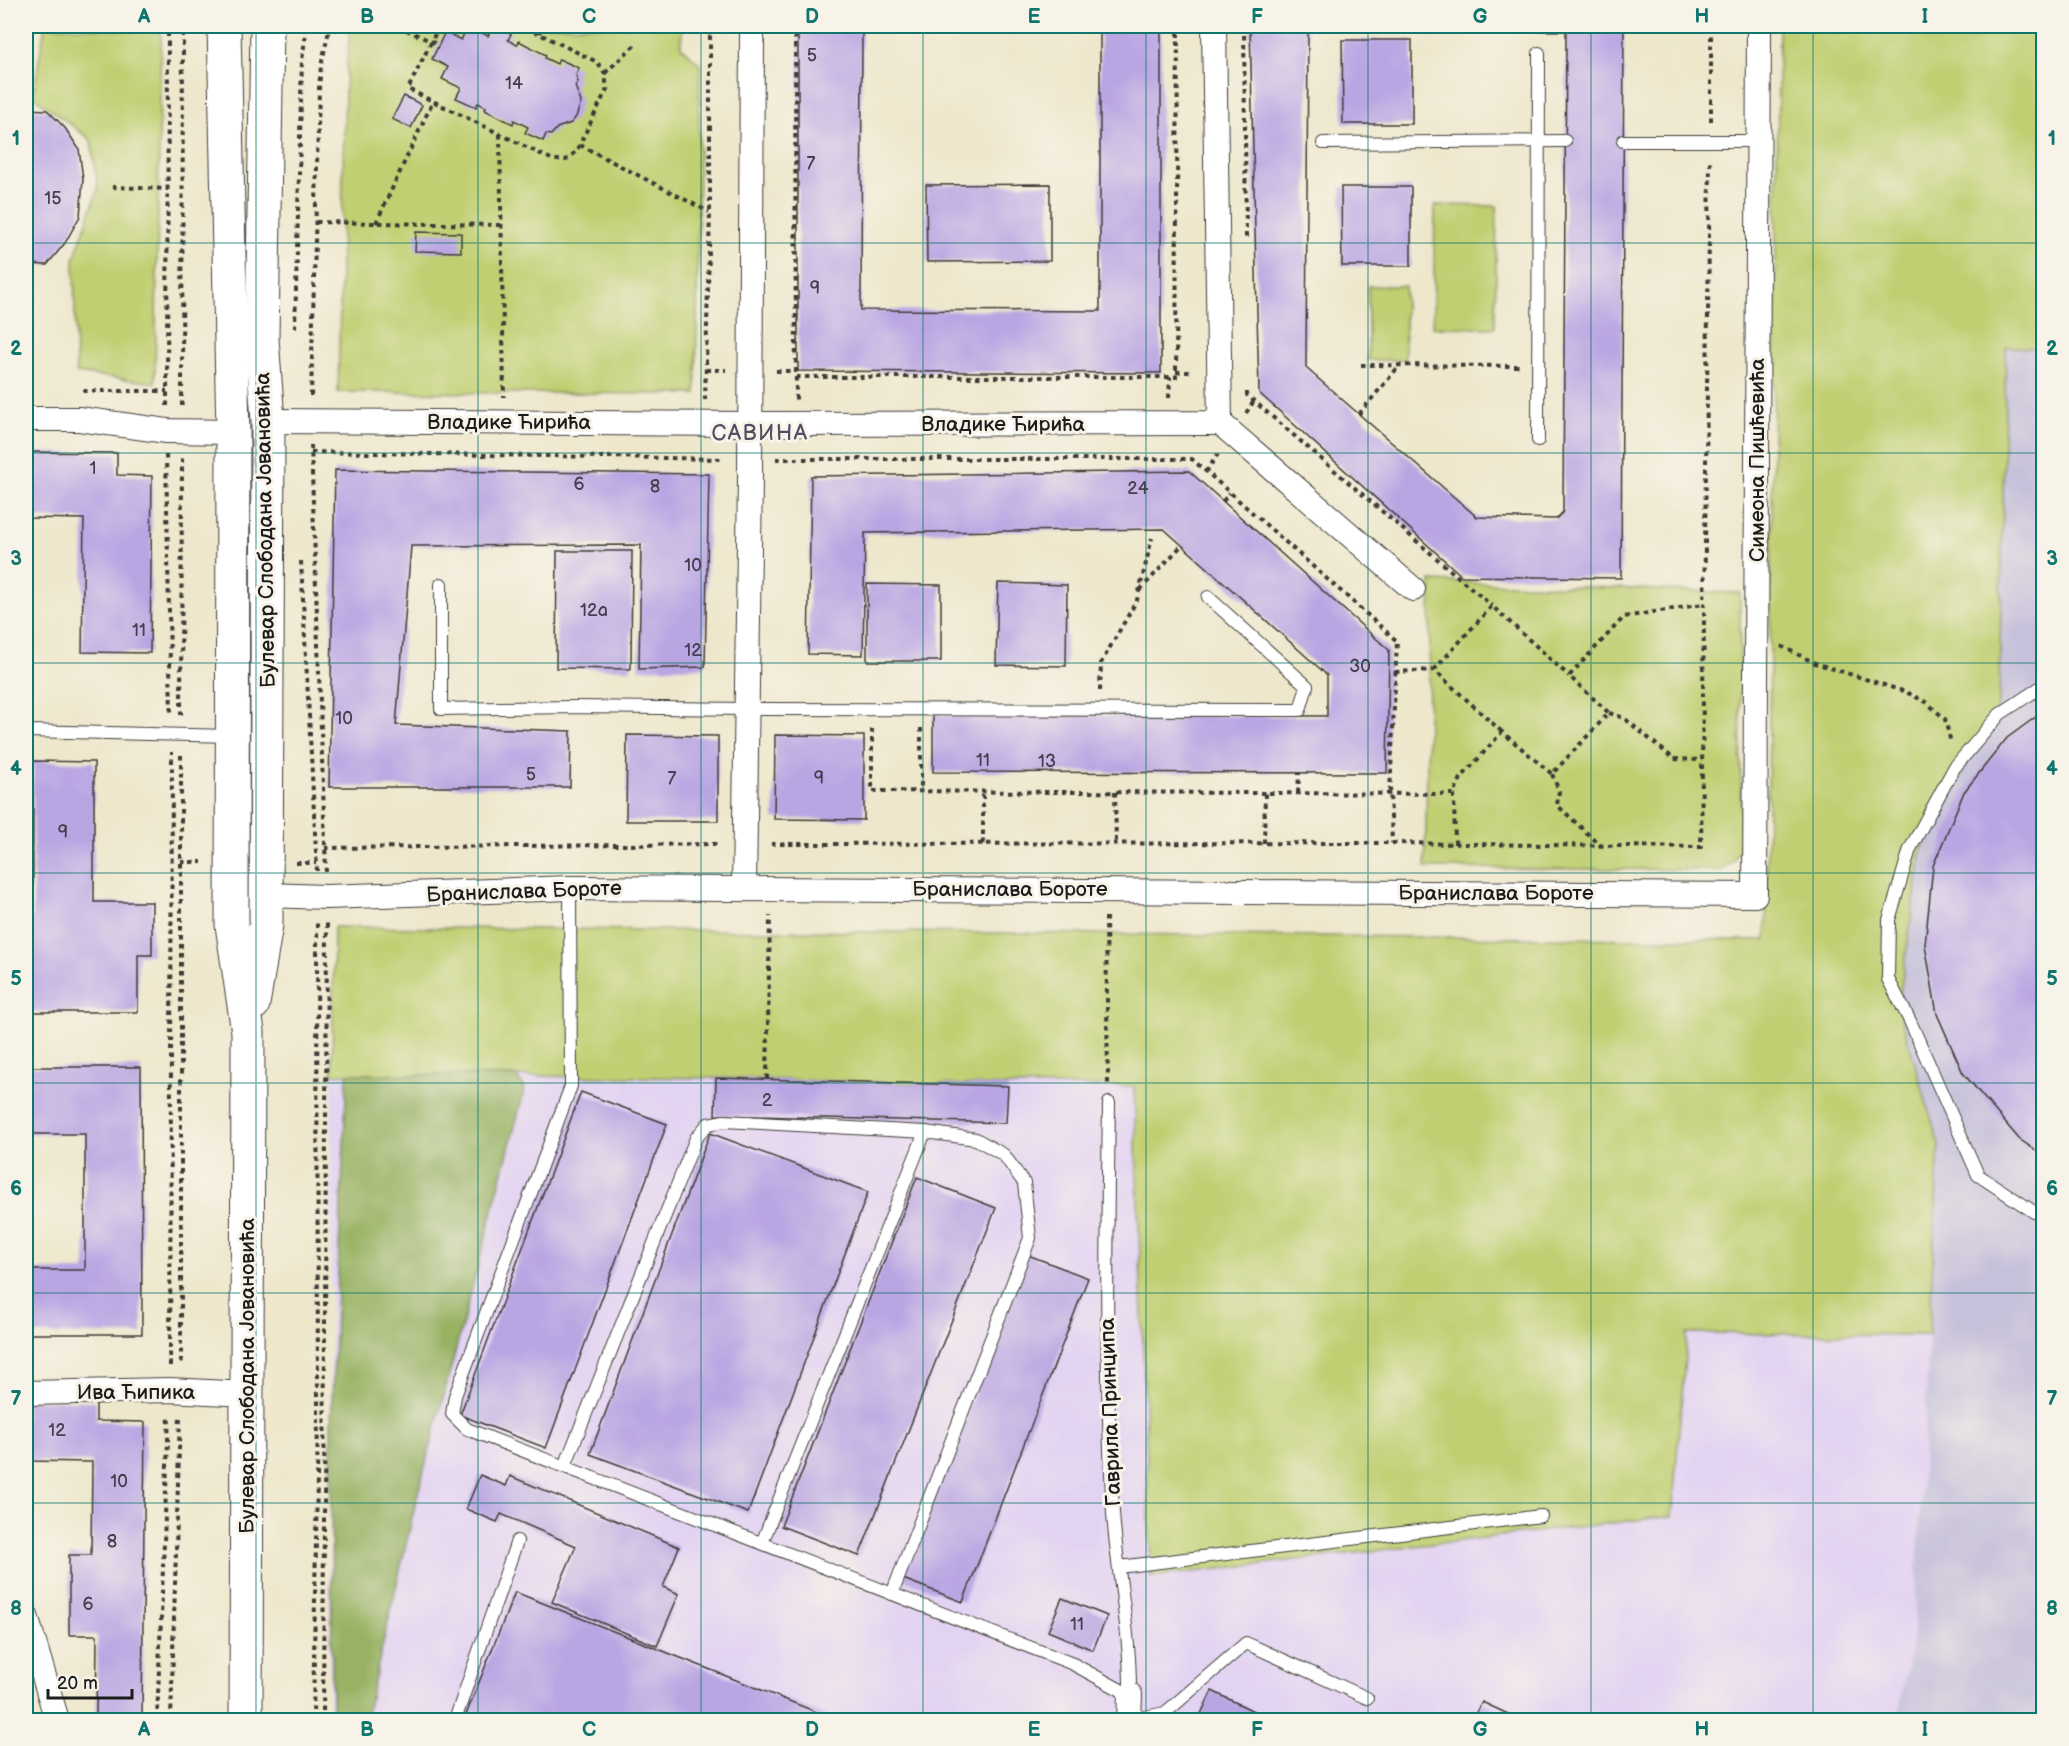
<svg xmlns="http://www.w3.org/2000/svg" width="2069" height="1746" font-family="'Balsamiq Sans',sans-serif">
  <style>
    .built { fill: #e3d3f2 }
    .industrial { fill: #c6c0da }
    .green { fill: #c0cf71; stroke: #6e7646; stroke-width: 1.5 }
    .forest { fill: #98b263; stroke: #5a6740; stroke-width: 1.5 }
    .building { fill: #baa5e3; fill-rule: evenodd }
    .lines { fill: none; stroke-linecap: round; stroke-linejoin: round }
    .lane-casing { stroke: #3c3a36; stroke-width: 14 }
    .street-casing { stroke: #3c3a36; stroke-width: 26 }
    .secondary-casing { stroke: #3c3a36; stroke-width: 35 }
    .path { stroke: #3c3a36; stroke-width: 4; stroke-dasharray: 4.5 4.5; stroke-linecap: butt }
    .lane { stroke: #fff; stroke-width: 12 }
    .street { stroke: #fff; stroke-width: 24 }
    .secondary { stroke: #fff; stroke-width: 33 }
    .grid { fill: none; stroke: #0f766e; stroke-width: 1.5; stroke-opacity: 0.55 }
    .labels { text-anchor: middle; stroke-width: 6; stroke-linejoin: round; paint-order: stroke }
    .number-label { font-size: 18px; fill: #443e4e }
    .street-label { font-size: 21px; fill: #1c1c1c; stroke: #f7f3e8 }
    .neighbourhood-label { font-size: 22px; letter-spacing: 1.5px; fill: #534c62; stroke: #f7f3e8 }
    .neatline { fill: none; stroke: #0f766e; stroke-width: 2 }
    .grid-label { font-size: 20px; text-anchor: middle; font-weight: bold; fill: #0f766e }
  </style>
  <rect width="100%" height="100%" fill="#f7f3e8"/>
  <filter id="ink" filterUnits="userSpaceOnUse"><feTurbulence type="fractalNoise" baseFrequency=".0167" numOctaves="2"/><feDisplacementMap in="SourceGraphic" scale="12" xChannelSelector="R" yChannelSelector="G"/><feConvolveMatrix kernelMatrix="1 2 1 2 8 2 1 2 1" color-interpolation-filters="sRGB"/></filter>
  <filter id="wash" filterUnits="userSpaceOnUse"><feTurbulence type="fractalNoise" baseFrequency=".008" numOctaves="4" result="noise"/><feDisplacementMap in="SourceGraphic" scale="24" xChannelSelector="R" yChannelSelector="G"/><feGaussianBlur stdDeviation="1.35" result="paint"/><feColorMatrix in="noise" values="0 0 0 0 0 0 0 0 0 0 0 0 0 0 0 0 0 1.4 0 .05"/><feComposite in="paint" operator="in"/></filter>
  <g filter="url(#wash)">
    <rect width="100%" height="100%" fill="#eee7cc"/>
    <polygon class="built" points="332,1074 716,1078 716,1115 1006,1123 1008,1086 1134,1086 1151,1576 1687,1333 1929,1335 1914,1630 1897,1720 329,1720"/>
    <polygon class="industrial" points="2006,346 2043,348 2043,1720 1897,1720 1914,1630 1939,1145 1898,1007 1922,849 1999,703"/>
    <g class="green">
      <polygon points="45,26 161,32 155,383 76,373 74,259 98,189 91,140 33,96"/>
      <polygon points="350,26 682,26 681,47 700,64 696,394 338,392 345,88"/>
      <polygon points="1779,26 2043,26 2043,348 2006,347 1999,703 1922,849 1898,1007 1939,1145 1929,1335 1687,1333 1672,1516 1151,1577 1134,1086 1008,1086 716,1078 332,1074 334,927 1766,940"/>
      <polygon points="1435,205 1497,206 1495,328 1433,327"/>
      <rect x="1368" y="286" width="37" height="74"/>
      <polygon points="1431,581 1740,593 1741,845 1734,860 1721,870 1425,868"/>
    </g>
    <polygon class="forest" points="347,1074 516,1076 525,1088 419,1489 365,1720 336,1720 332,1711 331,1423"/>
    <g id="blocks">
      <g class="building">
        <polygon points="468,26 488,36 493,26 511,34 508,40 517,45 519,41 546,55 545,58 557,64 559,59 579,68 576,75 578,82 575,86 581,102 576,117 571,123 557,128 551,135 546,134 543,141 525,133 528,127 514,120 513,124 485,110 486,107 478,103 476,107 456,98 461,88 442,79 448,67 432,59 445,32 461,40"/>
        <path d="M798,26H1161V373L798,371ZM862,30L1100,31V311L861,310Z"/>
        <path d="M1250,26H1624L1621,578L1462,576L1259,393ZM1308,29L1566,31L1563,512L1556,519L1477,517L1306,368Z"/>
        <polygon points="1342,40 1412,40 1412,124 1343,124"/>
        <polygon points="404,96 422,105 411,128 392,119"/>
        <polygon points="26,109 47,110 65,128 79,149 83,179 80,216 65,243 47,265 26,264"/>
        <polygon points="1050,184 1050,261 927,262 926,185"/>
        <polygon points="1341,187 1411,187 1411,266 1342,266"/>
        <polygon points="416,232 461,233 461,252 415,251"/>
        <polygon points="26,452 117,453 117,475 152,476 150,653 82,652 84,519 26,518"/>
        <polygon points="335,470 709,474 705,667 639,669 641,545 411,546 396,725 571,731 570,787 329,787"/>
        <polygon points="1189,471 1389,650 1387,773 933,772 933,715 1327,716 1327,675 1164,529 865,533 863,655 808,654 811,476"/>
        <polygon points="557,551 632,551 631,669 556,668"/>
        <polygon points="998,583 1067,585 1066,666 996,665"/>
        <polygon points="867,584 941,585 941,661 867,661"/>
        <polygon points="2044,711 2044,1156 2019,1139 1963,1073 1937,1014 1925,945 1933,866 1964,792 2007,738"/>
        <polygon points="627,735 718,736 718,821 626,821"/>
        <polygon points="775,735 864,736 864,820 774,819"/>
        <polygon points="33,761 94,762 94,902 152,902 152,955 138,955 138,1012 26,1012 26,917 33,917"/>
        <polygon points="26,1067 141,1067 142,1334 26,1334 26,1270 85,1270 85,1134 26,1134"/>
        <polygon points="716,1078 1008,1086 1006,1123 715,1115"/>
        <polygon points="581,1092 667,1124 546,1448 460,1415"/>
        <polygon points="710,1133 868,1192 748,1513 590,1454"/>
        <polygon points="917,1177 996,1208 859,1556 781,1526"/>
        <polygon points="1028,1255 1088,1278 963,1602 903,1579"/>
        <polygon points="26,1400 96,1401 96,1421 145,1422 142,1720 96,1720 97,1635 69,1635 69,1555 91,1555 92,1462 26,1461"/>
        <polygon points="480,1475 506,1486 510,1476 679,1547 663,1587 679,1594 657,1646 552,1602 576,1546 501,1514 497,1522 466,1509"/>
        <polygon points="515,1592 829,1717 828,1720 464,1720"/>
        <polygon points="1062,1598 1107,1616 1093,1650 1048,1631"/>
        <polygon points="1212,1691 1272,1720 1198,1720"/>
        <polygon points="1482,1702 1521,1720 1473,1720"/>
      </g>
    </g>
  </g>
  <g filter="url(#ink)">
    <use href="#blocks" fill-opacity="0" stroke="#3c3a36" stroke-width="1.5"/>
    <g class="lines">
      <g class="lane-casing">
        <g id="lane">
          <polyline points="1623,141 1758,141"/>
          <polyline points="1323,143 1565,141"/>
          <polyline points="1538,440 1539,53"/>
          <polyline points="441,584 441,709 574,707 747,709 1300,710 1307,686 1208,597"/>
          <polyline points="2044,685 2000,714 1954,768 1910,849 1889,920 1888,979 1910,1021 1978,1175 2034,1212 2044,1215"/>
          <polyline points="26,731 231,736"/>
          <path d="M570,888L571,1086L455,1396L452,1414L467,1429L1073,1664L1130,1695C1131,1634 1117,1573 1113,1513C1105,1376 1107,1240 1109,1103"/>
          <polyline points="565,1466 696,1138 708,1124 724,1121 925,1132 976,1139 1004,1155 1024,1183 1030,1238 892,1594"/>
          <polyline points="762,1543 925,1132"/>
          <polyline points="1119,1567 1541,1516"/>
          <polyline points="455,1720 517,1541"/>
          <polyline points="1129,1720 1165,1713 1246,1643 1367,1698"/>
        </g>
      </g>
      <g class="street-casing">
        <g id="street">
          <polyline points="26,419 79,419 167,431 233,432"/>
          <polyline points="268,421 750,424 1220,423 1214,26"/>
          <polyline points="1220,423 1413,589"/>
          <polyline points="744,888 750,479 752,26"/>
          <polyline points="265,895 327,897 570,888 1755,895 1759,26"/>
          <polyline points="26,1393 170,1390 246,1394"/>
          <polyline points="26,1616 57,1720"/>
          <polyline points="1129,1720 1130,1695"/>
        </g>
      </g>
      <g class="secondary-casing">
        <g id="secondary">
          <polyline points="224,26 233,432 232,925 248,1032 246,1720"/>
          <polyline points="253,1004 266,925 268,421 262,338 267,26"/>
        </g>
      </g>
      <g class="path">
        <polyline points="398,26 439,45"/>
        <polyline points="439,26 408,89 553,160 566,160 576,152 607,89 605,74 597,62 523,26"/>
        <polyline points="795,26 796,400"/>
        <polyline points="1244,26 1246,238"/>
        <polyline points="539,33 543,26"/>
        <polyline points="605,73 635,45"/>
        <polyline points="1711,121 1711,26"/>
        <polyline points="500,134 504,397"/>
        <polyline points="580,145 709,212"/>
        <polyline points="112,187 168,189"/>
        <polyline points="316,222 501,225"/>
        <polyline points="376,223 433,101"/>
        <polyline points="295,328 302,60 307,26"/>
        <polyline points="1361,365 1519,366"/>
        <polyline points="706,370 726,370"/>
        <polyline points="776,371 796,371"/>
        <polyline points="1176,372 1193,372"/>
        <polyline points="796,377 1176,377 1178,26"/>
        <polyline points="83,391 167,391"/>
        <polyline points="1247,392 1247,395 1492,606"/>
        <polyline points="311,396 319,88 321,66 330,26"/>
        <polyline points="1169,398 1170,377"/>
        <polyline points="705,400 710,212 710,26"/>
        <polyline points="167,406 168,26"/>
        <polyline points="182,406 183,26"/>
        <polyline points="1246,413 1254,401"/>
        <polyline points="1359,414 1400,365"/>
        <polyline points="311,445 326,872"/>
        <polyline points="311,452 724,459"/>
        <polyline points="166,455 171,715"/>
        <polyline points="776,459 1192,459 1397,641 1390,793 1392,843"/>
        <polyline points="1206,472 1218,454"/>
        <polyline points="1223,501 1230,493"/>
        <polyline points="301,561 317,871"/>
        <polyline points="1140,590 1182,545"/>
        <polyline points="1781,646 1815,663 1906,692 1926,702 1945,719 1951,743"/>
        <polyline points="1434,670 1492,606 1569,676"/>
        <polyline points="1395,672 1434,670 1502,732"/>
        <polyline points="1100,691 1101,663 1137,600 1152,538"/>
        <polyline points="1609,713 1624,718 1674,759 1702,760"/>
        <polyline points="181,715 182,455"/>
        <polyline points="921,728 921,791"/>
        <polyline points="872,729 872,791 1454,794"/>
        <polyline points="181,755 181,1366"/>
        <polyline points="1552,774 1559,791 1557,805 1601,846"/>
        <polyline points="1115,792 1116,843"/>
        <polyline points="1298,793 1299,773"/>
        <polyline points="1264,843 1265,793"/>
        <polyline points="771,844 1392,843 1701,847 1710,161"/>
        <polyline points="983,844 983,791"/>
        <polyline points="1455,844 1454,794 1461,778 1502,732 1552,774 1609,713 1569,676 1624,617 1704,604"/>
        <polyline points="325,848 718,844"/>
        <polyline points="181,862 202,862"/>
        <polyline points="296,863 316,863"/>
        <polyline points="1106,917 1108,1084"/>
        <polyline points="767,1079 770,916"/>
        <polyline points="170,1366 172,752"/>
        <polyline points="157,1720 169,1415"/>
        <polyline points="171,1720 180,1415"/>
        <polyline points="313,1720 318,1417 317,920"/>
        <polyline points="323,1720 327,922"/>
      </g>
      <use href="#lane" class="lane"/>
      <use href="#street" class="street"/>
      <use href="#secondary" class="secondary"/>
    </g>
  </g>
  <path class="grid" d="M256,26V1720M478,26V1720M701,26V1720M923,26V1720M1146,26V1720M1368,26V1720M1591,26V1720M1813,26V1720M26,243H2044M26,453H2044M26,663H2044M26,873H2044M26,1083H2044M26,1293H2044M26,1503H2044"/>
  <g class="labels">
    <g class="number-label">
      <text x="812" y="61">5</text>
      <text x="514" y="89">14</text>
      <text x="811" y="169">7</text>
      <text x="53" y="204">15</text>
      <text x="815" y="294">9</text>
      <text x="93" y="474">1</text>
      <text x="579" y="490">6</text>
      <text x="655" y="492">8</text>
      <text x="1138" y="494">24</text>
      <text x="693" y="571">10</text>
      <text x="594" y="616">12a</text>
      <text x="139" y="636">11</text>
      <text x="693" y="656">12</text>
      <text x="1360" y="672">30</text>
      <text x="344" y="724">10</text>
      <text x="983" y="766">11</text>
      <text x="1047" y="767">13</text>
      <text x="531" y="780">5</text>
      <text x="672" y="784">7</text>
      <text x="819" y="784">9</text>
      <text x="63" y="838">9</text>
      <text x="767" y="1106">2</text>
      <text x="57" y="1436">12</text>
      <text x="119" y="1487">10</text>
      <text x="112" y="1547">8</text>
      <text x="88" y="1610">6</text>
      <text x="1077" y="1630">11</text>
    </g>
    <g class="street-label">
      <text x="509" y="429">Владике Ћирића</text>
      <text x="1003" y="431">Владике Ћирића</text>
      <text transform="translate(1757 460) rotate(-90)" y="7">Симеона Пишћевића</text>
      <text transform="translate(265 530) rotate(-91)" y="7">Булевар Слободана Јовановића</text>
      <text x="1010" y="896">Бранислава Бороте</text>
      <text transform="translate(524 891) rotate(-2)" y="7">Бранислава Бороте</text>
      <text x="1496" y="900">Бранислава Бороте</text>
      <text transform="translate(247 1376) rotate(-90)" y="7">Булевар Слободана Јовановића</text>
      <text x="136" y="1399">Ива Ћипика</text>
      <text transform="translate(1110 1412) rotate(-92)" y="7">Гаврила Принципа</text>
    </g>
    <g class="neighbourhood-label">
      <text x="760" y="440">САВИНА</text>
    </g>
  </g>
  <rect width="2069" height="1746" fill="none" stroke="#f7f3e8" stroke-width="66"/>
  <path d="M48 1689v9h84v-9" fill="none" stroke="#1c1c1c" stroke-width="3"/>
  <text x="57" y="1689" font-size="18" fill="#1c1c1c" stroke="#f7f3e8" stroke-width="4.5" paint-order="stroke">20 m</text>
  <rect x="33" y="33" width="2003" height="1680" class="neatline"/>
  <g class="grid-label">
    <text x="144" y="23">A</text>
    <text x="367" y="23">B</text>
    <text x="589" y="23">C</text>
    <text x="812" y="23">D</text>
    <text x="1034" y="23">E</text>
    <text x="1257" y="23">F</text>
    <text x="1480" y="23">G</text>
    <text x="1702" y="23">H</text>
    <text x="1925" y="23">I</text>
    <text x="16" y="145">1</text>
    <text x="2052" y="145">1</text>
    <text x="16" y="355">2</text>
    <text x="2052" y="355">2</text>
    <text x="16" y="565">3</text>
    <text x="2052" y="565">3</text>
    <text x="16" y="775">4</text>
    <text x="2052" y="775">4</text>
    <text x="16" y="985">5</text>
    <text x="2052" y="985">5</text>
    <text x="16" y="1195">6</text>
    <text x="2052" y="1195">6</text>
    <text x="16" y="1405">7</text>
    <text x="2052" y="1405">7</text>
    <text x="16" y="1615">8</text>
    <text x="2052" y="1615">8</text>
    <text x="144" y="1736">A</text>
    <text x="367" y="1736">B</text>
    <text x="589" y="1736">C</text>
    <text x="812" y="1736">D</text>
    <text x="1034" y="1736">E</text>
    <text x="1257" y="1736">F</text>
    <text x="1480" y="1736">G</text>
    <text x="1702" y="1736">H</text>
    <text x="1925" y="1736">I</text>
  </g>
</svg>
